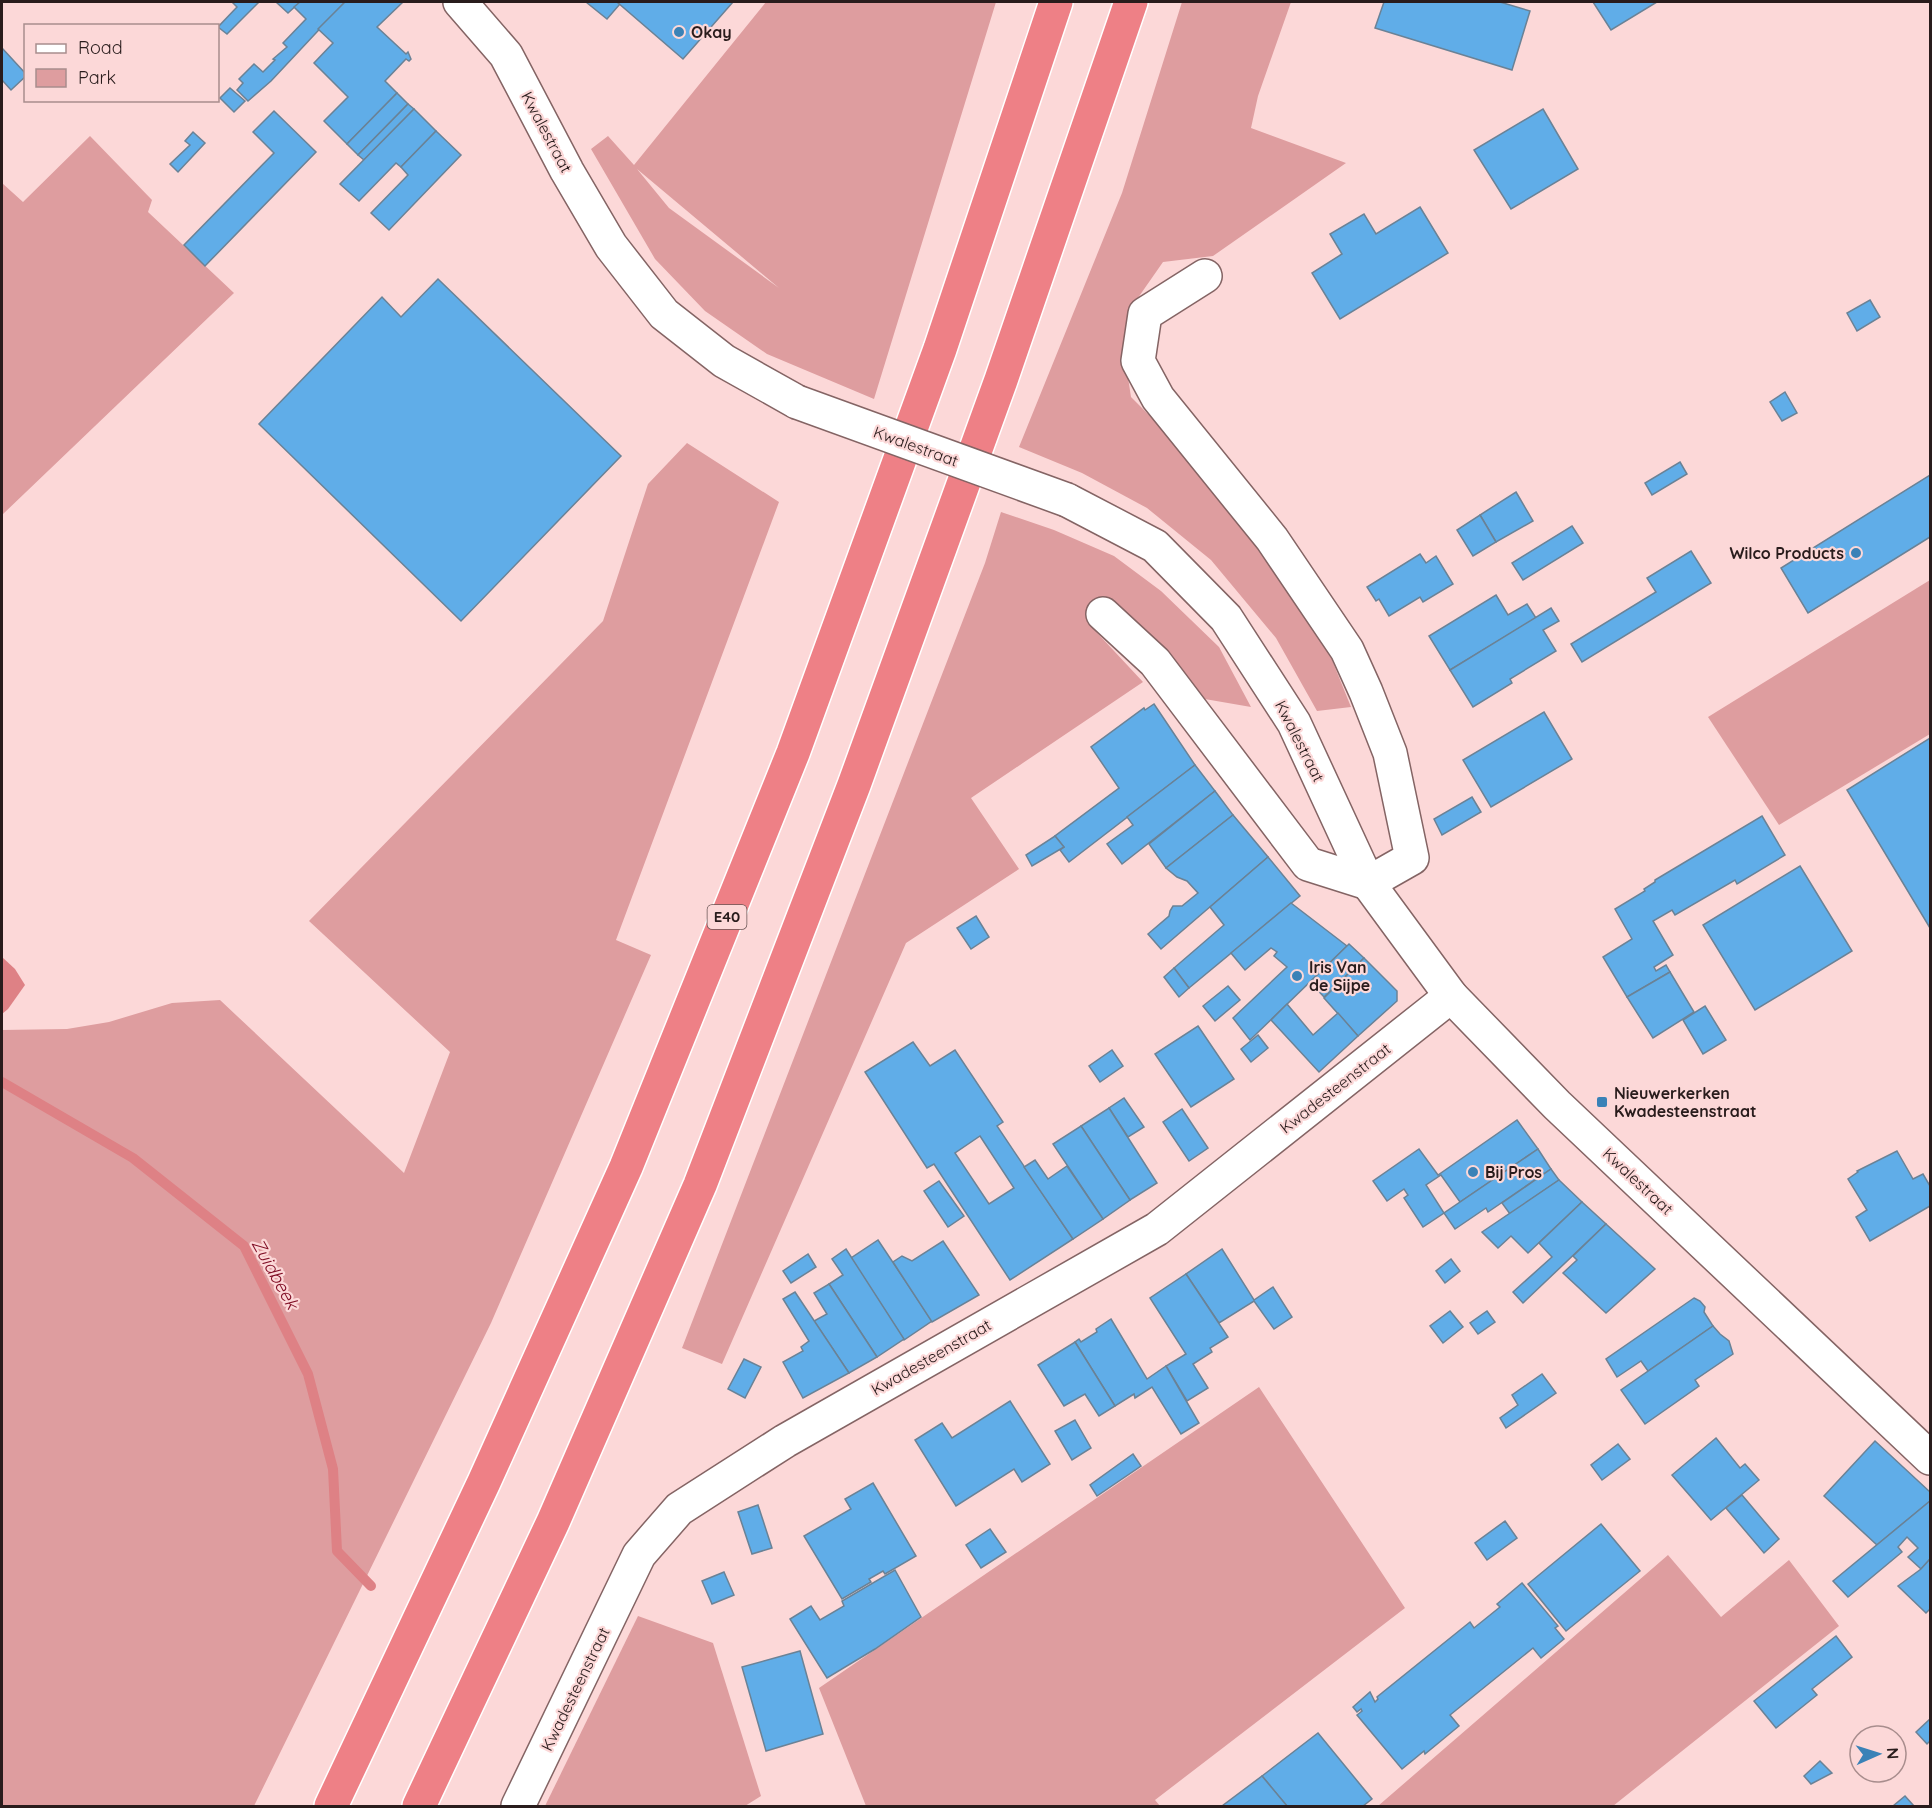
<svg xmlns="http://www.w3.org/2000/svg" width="1932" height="1808" font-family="Quicksand,sans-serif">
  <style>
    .green { fill: #de9d9f; fill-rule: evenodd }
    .water { fill: #de8185 }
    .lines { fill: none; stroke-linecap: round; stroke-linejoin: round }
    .stream { stroke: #de8185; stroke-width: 10 }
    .building { fill: #60ade8; stroke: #6a8296; stroke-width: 1.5; fill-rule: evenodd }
    .minor-casing { stroke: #846464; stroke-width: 36 }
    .highway-casing { stroke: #fff; stroke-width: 36 }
    .minor { stroke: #fff; stroke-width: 33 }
    .highway { stroke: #ee8086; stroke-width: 33 }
    .minor-bridge-casing { stroke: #846464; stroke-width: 36; stroke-linecap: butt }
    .minor-bridge { stroke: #fff; stroke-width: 33 }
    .poi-dot { fill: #3a82b7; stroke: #fcd8d8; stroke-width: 2 }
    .labels { text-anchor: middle; stroke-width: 4.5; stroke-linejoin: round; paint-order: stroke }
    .shield { fill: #fcd8d8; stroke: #685454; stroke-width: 1.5 }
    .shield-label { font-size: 15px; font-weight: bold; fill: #291c1c }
    .poi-label { font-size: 16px; font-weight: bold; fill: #291c1c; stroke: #fcd8d8; text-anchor: start }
    .street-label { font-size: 16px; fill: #291c1c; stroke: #fcd8d8 }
    .water-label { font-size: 18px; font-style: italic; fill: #810f26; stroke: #fcd8d8 }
  </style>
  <rect width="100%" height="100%" fill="#fcd8d8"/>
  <g class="green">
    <path d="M766,2H996L874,399L767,354L705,311L655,259L591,149L608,136L634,165ZM637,169L779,288L669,208Z"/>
    <polygon points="1182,2 1291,2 1258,96 1251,128 1346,163 1213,256 1163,262 1133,305 1125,358 1131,397 1164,430 1228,506 1322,635 1351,707 1317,711 1276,638 1211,560 1147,508 1082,473 1019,447 1122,193"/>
    <polygon points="90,136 152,200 148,212 234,293 2,515 2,183 23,202"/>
    <polygon points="687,443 779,502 616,940 651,955 491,1323 254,1806 2,1806 2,1030 67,1029 109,1022 172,1003 220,1000 404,1173 450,1052 309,921 603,621 648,484"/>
    <polygon points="1001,512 1054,530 1114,556 1161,591 1219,647 1251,707 1199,698 1108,599 1087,622 1143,682 971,798 1019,869 906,943 722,1364 682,1348 985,563"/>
    <polygon points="1930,580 1930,734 1779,825 1708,717"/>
    <polygon points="1259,1387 1405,1608 1155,1800 1160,1806 866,1806 819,1688"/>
    <polygon points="1668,1555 1721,1617 1789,1560 1839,1626 1613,1806 1378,1806"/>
    <polygon points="638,1616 713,1643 761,1796 745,1806 545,1806"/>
  </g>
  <polygon class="water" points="2,957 15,969 25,985 8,1009 2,1014"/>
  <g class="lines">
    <polyline class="stream" points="2,1082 133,1158 244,1246 308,1374 333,1469 337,1551 371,1586"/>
  </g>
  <g class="building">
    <polygon points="232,2 259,2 227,34 218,27 237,7"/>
    <polygon points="276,2 300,2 288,13"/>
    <polygon points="300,2 345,2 271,81 248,101 237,90 243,83 239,79 254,64 263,72 275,60 273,59 287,47 283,43 306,19 294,7"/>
    <polygon points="345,2 403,2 377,27 406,54 408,52 411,59 409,61 406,59 385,81 397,93 347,144 324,121 348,97 314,63 333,43 318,29"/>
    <polygon points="586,2 617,2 620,4 607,19"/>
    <polygon points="617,2 733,2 683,59"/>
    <polygon points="1384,2 1500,2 1530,11 1512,70 1375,28"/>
    <polygon points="1593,2 1657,2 1611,30"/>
    <polygon points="2,48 26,74 26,76 11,90 2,80"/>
    <polygon points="230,88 245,101 234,112 220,98"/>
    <polygon points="397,93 408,104 358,155 347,144"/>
    <polygon points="408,104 414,109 364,160 358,155"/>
    <polygon points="414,109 436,131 401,167 396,163 359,201 340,184"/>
    <polygon points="1543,109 1578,169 1511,209 1474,150"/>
    <polygon points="274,111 316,152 205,266 184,245 274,153 253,132"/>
    <polygon points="436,131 461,155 389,230 371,213 408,175 401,167"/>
    <polygon points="193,132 205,143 178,172 170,164 190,145 185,141"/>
    <polygon points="1420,207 1448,253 1340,319 1312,273 1342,254 1330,234 1364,214 1376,234"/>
    <polygon points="438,279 621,456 461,621 259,424 382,297 401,317"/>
    <polygon points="1870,300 1880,317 1857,331 1847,313"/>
    <polygon points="1785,392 1797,413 1782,421 1770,402"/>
    <polygon points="1680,462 1687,474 1652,495 1645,483"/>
    <polygon points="1930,475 1930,537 1808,613 1781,568"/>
    <polygon points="1516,492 1533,521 1496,542 1480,515"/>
    <polygon points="1480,515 1496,542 1473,556 1457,530"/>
    <polygon points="1572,526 1583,543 1523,580 1512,563"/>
    <polygon points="1691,551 1711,583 1582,662 1571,644 1656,592 1647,578"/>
    <polygon points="1420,554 1426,563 1436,556 1453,584 1423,602 1420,597 1389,616 1379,599 1376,601 1367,587"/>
    <polygon points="1496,595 1508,615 1527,604 1536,618 1450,670 1429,636"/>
    <polygon points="1551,608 1559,621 1543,630 1556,651 1510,679 1512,683 1473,707 1450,670"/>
    <polygon points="1154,704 1195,765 1069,862 1060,850 1064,847 1055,836 1119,788 1091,747 1144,708 1145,710"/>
    <polygon points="1544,712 1572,759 1491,807 1463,760"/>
    <polygon points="1930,738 1930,928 1847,790"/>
    <polygon points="1195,765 1215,791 1122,864 1107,844 1133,825 1127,817"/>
    <polygon points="1215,791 1233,815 1166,868 1149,844"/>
    <polygon points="1472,797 1481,812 1442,835 1434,819"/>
    <polygon points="1233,815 1268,857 1161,949 1148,934 1169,916 1170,911 1173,906 1182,906 1198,893 1187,881 1177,877 1166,868"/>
    <polygon points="1762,816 1785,855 1737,884 1735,880 1675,915 1672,910 1653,921 1673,955 1654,967 1656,971 1666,965 1670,972 1627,997 1603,957 1632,939 1615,909 1645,891 1644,889 1655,882 1655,880"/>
    <polygon points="1055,836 1064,847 1032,866 1026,855"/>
    <polygon points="1268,857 1300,896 1189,988 1174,968 1224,925 1210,907"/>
    <polygon points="1800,866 1852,951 1755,1010 1703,925"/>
    <polygon points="1291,903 1347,946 1250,1040 1233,1018 1287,967 1274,956 1277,952 1271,948 1245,970 1231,953"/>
    <polygon points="976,916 989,937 971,949 957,928"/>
    <polygon points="1349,944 1364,958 1324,997 1310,982"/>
    <polygon points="1364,958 1397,991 1397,1001 1358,1036 1324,998"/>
    <polygon points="1174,968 1189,988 1179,997 1164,977"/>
    <polygon points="1670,972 1694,1012 1653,1038 1627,997"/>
    <polygon points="1228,986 1240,1000 1215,1021 1203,1006"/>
    <polygon points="1287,1004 1313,1035 1338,1013 1358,1036 1319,1072 1271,1020"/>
    <polygon points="1705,1006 1726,1040 1703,1054 1683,1020"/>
    <polygon points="1198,1026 1234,1079 1191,1107 1155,1054"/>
    <polygon points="1258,1035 1268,1048 1251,1062 1241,1049"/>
    <path d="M913,1042L930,1066L955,1050L1003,1122L997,1126L1073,1239L1010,1280L934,1164L927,1168L865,1072ZM980,1136L1014,1188L989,1204L955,1153Z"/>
    <polygon points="1112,1050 1123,1066 1100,1082 1089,1066"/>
    <polygon points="1124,1098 1144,1127 1128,1137 1109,1108"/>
    <polygon points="1109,1108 1157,1183 1130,1200 1081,1126"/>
    <polygon points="1182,1109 1208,1148 1189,1161 1163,1122"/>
    <polygon points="1517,1120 1538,1149 1460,1202 1441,1175 1426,1185 1444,1213 1423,1227 1404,1198 1408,1195 1404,1189 1387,1201 1373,1181 1419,1149 1438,1175"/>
    <polygon points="1081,1126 1130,1200 1103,1219 1053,1144"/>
    <polygon points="1538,1149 1551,1169 1488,1212 1486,1208 1455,1229 1444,1213"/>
    <polygon points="1897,1151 1913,1179 1923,1174 1930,1186 1930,1206 1870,1241 1856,1217 1867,1210 1848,1179 1858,1172 1857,1171"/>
    <polygon points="1035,1160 1048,1179 1067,1166 1103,1219 1073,1239 1024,1167"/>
    <polygon points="1551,1169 1559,1180 1510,1214 1502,1203"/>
    <polygon points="1559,1180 1582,1202 1528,1253 1511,1236 1498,1248 1482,1232"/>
    <polygon points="939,1181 964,1216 948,1227 924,1191"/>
    <polygon points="1582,1202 1606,1224 1523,1303 1513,1292 1552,1257 1539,1243"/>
    <polygon points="1606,1224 1655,1269 1606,1313 1563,1273 1577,1260 1573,1256"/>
    <polygon points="878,1240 932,1321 904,1340 851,1258"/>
    <polygon points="943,1241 979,1295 932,1322 893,1262 902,1256 912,1261"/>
    <polygon points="846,1249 904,1339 877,1357 829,1284 843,1275 832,1259"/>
    <polygon points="1222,1249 1254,1300 1273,1287 1292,1317 1274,1329 1254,1301 1219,1323 1186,1274"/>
    <polygon points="808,1254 816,1267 791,1283 783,1271"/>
    <polygon points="1451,1259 1460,1271 1445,1283 1436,1271"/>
    <polygon points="1186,1274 1228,1337 1210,1348 1212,1352 1193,1364 1208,1388 1187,1401 1166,1366 1186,1354 1150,1298"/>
    <polygon points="829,1284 877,1357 849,1373 814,1321 827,1314 814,1293"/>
    <polygon points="795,1292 849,1373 803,1398 783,1362 803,1351 801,1347 809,1341 783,1299"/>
    <polygon points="1694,1298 1700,1301 1705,1307 1704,1312 1713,1326 1648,1371 1641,1361 1617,1377 1606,1359"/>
    <polygon points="1450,1311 1463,1327 1443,1343 1430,1326"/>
    <polygon points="1487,1311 1495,1322 1478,1334 1470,1323"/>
    <polygon points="1111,1319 1147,1379 1166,1366 1199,1423 1181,1434 1152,1387 1135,1398 1134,1394 1115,1406 1075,1342 1079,1339 1081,1342 1097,1332 1096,1329"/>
    <polygon points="1713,1326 1720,1334 1729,1341 1733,1354 1695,1380 1699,1386 1645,1424 1621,1390"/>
    <polygon points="1075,1342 1115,1406 1099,1416 1085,1394 1064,1406 1038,1365"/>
    <polygon points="744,1359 761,1367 745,1398 728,1389"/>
    <polygon points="1542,1374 1556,1393 1506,1428 1500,1418 1518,1405 1512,1395"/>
    <polygon points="1010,1401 1050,1464 1022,1482 1014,1469 956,1506 915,1440 942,1423 952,1438"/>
    <polygon points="1075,1420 1091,1448 1072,1460 1055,1431"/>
    <polygon points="1716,1438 1740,1468 1745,1464 1759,1480 1711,1520 1672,1475"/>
    <polygon points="1875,1441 1930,1492 1930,1501 1877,1545 1824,1496"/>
    <polygon points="1618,1444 1630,1459 1602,1480 1591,1465"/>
    <polygon points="1133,1454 1141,1466 1097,1496 1090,1485"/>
    <polygon points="873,1483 916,1556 885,1574 883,1571 869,1579 871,1582 842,1599 804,1536 851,1509 845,1499"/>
    <polygon points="1742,1495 1779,1539 1764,1553 1726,1508"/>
    <polygon points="1930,1501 1930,1559 1921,1569 1908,1557 1918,1548 1907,1537 1898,1547 1902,1552 1848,1597 1833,1581"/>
    <polygon points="758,1505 772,1548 752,1554 738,1512"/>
    <polygon points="1505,1521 1517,1538 1487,1560 1475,1543"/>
    <polygon points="1601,1524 1640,1571 1566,1631 1528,1584"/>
    <polygon points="990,1529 1006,1552 981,1568 966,1545"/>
    <polygon points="1930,1559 1930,1609 1926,1613 1898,1586 1921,1569"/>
    <polygon points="895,1570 921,1617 875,1649 827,1678 790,1619 811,1606 820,1620 844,1606 842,1601"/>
    <polygon points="724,1572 734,1595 712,1604 702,1581"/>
    <polygon points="1522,1583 1558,1626 1555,1628 1564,1639 1541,1658 1533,1648 1450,1715 1459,1726 1425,1754 1424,1751 1402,1769 1357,1715 1362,1711 1361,1709 1357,1712 1353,1707 1370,1692 1375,1702 1378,1699 1377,1697 1470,1622 1474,1628 1500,1607 1497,1604"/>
    <polygon points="1836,1636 1852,1657 1812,1689 1817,1695 1776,1728 1754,1701"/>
    <polygon points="800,1651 823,1734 766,1751 742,1667"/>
    <polygon points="1930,1719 1930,1741 1927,1744 1916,1732"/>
    <polygon points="1318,1733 1372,1799 1363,1806 1287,1806 1262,1776"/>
    <polygon points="1820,1761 1832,1773 1811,1784 1804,1776"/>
    <polygon points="1262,1776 1287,1806 1222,1806"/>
    <polygon points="1905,1796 1914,1806 1893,1806"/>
  </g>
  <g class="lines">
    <g class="minor-casing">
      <g id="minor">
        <polyline points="460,2 506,55 567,171 611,246 664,314 724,361 797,402"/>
        <polyline points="1067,500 1155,546 1226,618 1294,723 1368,883 1451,996 1557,1105 1930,1458"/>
        <polyline points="1103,614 1155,662 1308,864 1368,883 1412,858 1390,753 1366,692 1347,650 1272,539 1158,398 1138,361 1145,314 1205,276"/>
        <polyline points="518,1806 639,1555 679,1509 785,1441 1157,1229 1451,996"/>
      </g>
    </g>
    <g class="highway-casing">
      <g id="highway">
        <polyline points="331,1806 484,1482 626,1167 793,753 940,349 1056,2"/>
        <polyline points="419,1806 553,1522 700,1185 854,785 1001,380 1131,2"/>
      </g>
    </g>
    <use href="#minor" class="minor"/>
    <use href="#highway" class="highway"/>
    <g class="minor-bridge-casing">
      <polyline id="minor-bridge" points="797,402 1067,500"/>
    </g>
    <use href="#minor-bridge" class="minor-bridge"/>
  </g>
  <g class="poi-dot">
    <circle cx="679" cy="32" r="6"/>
    <circle cx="1856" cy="553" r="6"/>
    <circle cx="1297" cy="976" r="6"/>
    <rect x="1596" y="1096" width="12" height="12" rx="3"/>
    <circle cx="1473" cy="1172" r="6"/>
  </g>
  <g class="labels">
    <rect class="shield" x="707.5" y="905" width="39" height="24" rx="4.5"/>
    <g class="shield-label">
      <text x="727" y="922">E40</text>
    </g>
    <g class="poi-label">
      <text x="691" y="38">Okay</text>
      <text x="1844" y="559" text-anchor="end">Wilco Products</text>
      <text x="1309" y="973">Iris Van<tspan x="1309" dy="18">de Sijpe</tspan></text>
      <text x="1614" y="1099">Nieuwerkerken<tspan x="1614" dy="18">Kwadesteenstraat</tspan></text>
      <text x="1485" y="1178">Bij Pros</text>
    </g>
    <g class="street-label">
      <text transform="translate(547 132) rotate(62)" y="6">Kwalestraat</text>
      <text transform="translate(916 446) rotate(20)" y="6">Kwalestraat</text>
      <text transform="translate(1300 741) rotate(63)" y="6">Kwalestraat</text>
      <text transform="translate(1335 1088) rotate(-38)" y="6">Kwadesteenstraat</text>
      <text transform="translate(1638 1181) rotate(43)" y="6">Kwalestraat</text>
      <text transform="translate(931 1357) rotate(-30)" y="6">Kwadesteenstraat</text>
      <text transform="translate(575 1689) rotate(-64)" y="6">Kwadesteenstraat</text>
    </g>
    <g class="water-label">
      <text transform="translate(275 1274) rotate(61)" y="6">Zuidbeek</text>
    </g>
  </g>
  <rect width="1932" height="1808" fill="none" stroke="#291c1c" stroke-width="6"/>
  <rect x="24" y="24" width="195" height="78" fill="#fcd8d8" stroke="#a88d8d" stroke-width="1.5"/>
  <rect x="36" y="44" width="30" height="9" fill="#ffffff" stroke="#a88d8d" stroke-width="1.5"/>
  <text x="78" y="54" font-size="18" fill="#291c1c">Road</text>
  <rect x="36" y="69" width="30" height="18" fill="#de9d9f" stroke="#a88d8d" stroke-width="1.5"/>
  <text x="78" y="84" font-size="18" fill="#291c1c">Park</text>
  <g transform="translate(1878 1754) rotate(87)"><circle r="28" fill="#fcd8d8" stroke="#a88d8d" stroke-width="1.5"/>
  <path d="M0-4.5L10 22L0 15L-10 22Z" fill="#3a82b7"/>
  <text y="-9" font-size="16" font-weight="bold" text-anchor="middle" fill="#291c1c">N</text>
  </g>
</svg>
